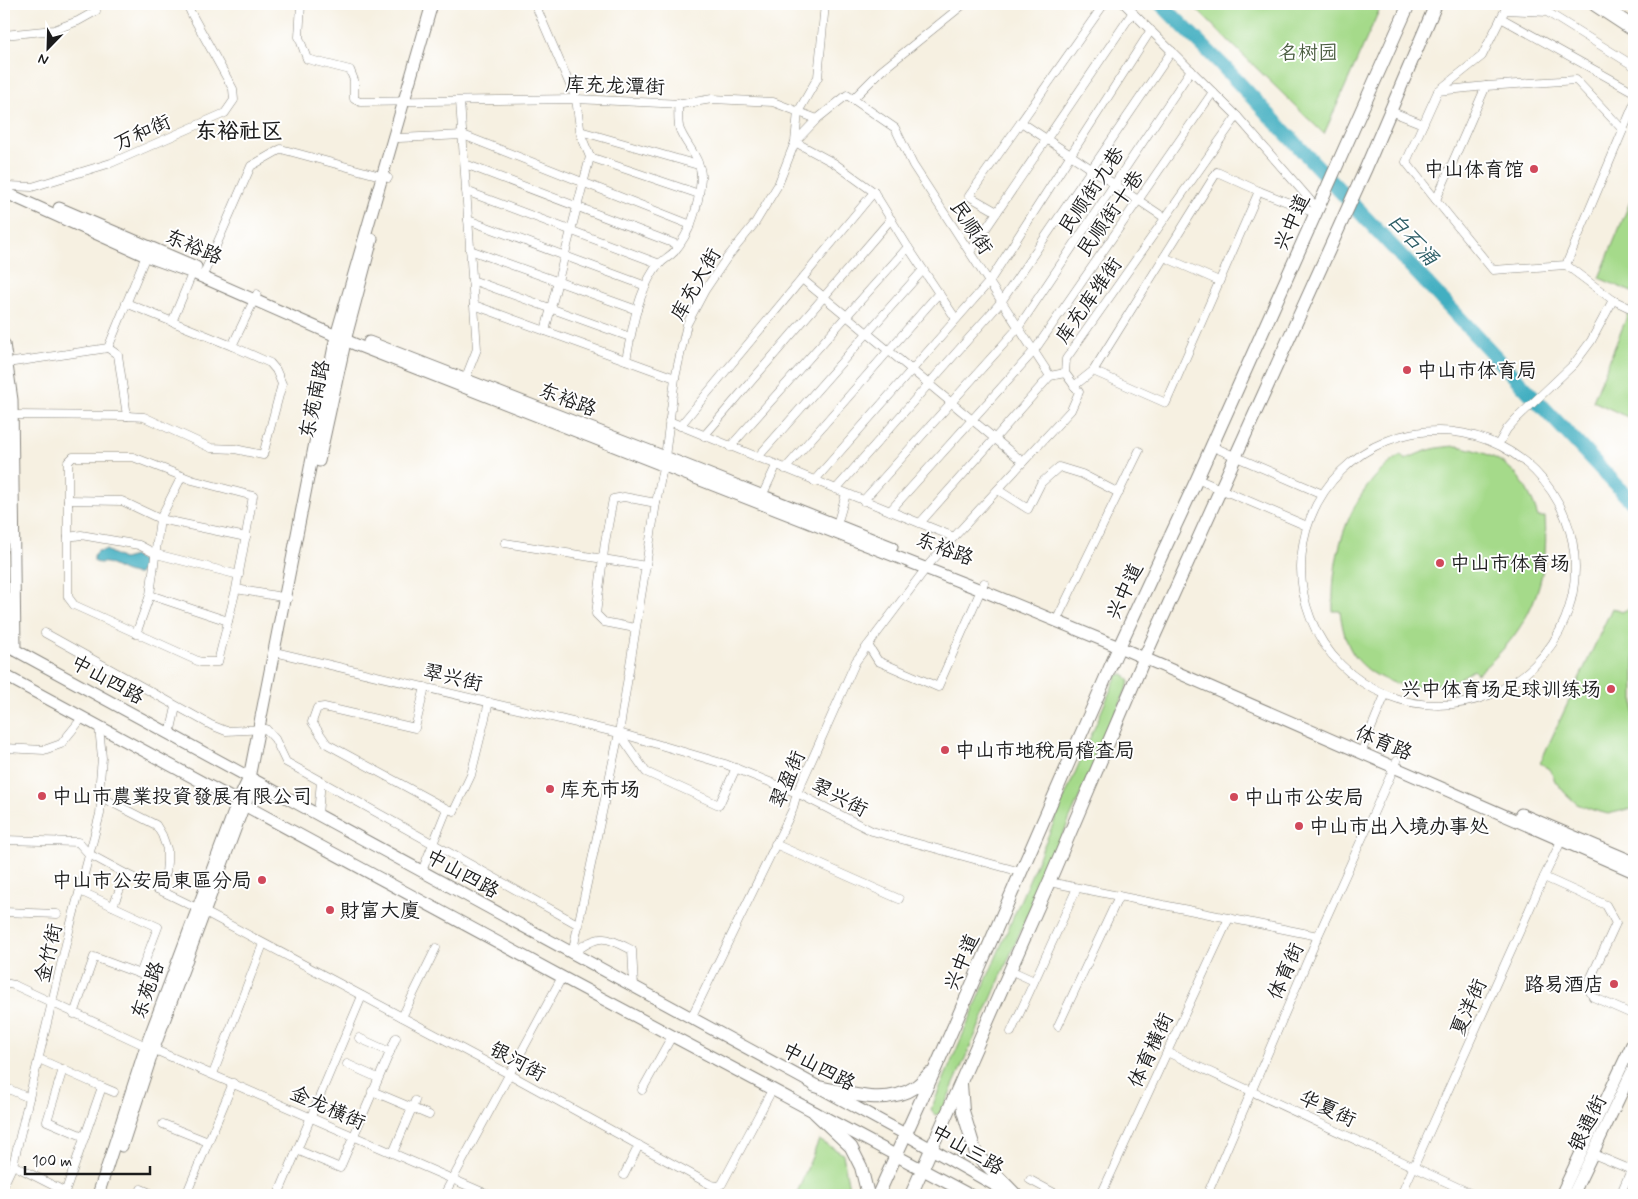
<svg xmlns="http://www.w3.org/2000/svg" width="1638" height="1199" font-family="Mynerve,'LXGW WenKai TC',sans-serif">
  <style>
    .green { fill: #a5da8a; stroke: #607b53 }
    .water { fill: #43afc1; stroke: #30666e }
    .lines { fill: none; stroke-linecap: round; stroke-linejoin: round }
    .river { stroke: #43afc1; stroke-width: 15 }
    .street-casing { stroke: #89867e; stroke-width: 9 }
    .secondary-casing { stroke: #89867e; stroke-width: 13 }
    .primary-casing { stroke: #89867e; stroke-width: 14 }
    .highway-casing { stroke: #89867e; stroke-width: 17 }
    .street { stroke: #fff; stroke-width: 8 }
    .secondary { stroke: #fff; stroke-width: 11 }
    .primary { stroke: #fff; stroke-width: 12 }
    .highway { stroke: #fff; stroke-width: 15 }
    .poi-dot { fill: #d1495b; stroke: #fff; stroke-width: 2 }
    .labels { text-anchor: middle; stroke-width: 4; stroke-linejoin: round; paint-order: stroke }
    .park-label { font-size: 20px; fill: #4c5e42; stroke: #fff }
    .street-label { font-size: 20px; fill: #1c1c1c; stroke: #fff }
    .poi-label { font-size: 20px; fill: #1c1c1c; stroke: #fff; text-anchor: start }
    .water-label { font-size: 21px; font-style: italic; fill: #2e5e66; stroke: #fff }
    .quarter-label { font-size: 22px; font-weight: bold; fill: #1c1c1c; stroke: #fff }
  </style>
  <rect width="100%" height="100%" fill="#fff"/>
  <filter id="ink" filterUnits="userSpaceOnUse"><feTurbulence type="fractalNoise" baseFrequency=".02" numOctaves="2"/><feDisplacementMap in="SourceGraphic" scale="10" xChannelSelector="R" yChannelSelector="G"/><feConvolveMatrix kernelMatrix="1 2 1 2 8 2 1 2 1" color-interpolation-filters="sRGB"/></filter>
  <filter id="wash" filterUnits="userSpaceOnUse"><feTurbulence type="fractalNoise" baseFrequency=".0096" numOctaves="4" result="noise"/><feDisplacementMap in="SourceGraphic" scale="20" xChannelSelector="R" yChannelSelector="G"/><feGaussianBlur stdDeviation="1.12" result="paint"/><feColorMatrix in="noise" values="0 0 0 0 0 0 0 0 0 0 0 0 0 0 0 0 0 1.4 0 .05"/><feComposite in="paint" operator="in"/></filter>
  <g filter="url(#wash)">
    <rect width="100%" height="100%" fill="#f6f0e1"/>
    <g class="green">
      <polygon points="1191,4 1382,4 1324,134"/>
      <polygon points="1634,192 1634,293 1599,278"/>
      <polygon points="1634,299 1634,420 1593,401"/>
      <path d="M1457,446C1502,454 1525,473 1538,517H1545C1550,583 1529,631 1477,674L1473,670C1438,696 1381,692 1354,655C1345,642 1342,626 1340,611H1333C1331,552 1349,489 1401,455L1405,460C1424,450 1436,447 1457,446Z"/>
      <polygon points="1634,606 1634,811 1629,809 1608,814 1593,810 1577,804 1565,793 1555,781 1550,769 1540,763 1612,608 1622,612"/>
      <polygon points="1124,674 1130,681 946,1102 941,1112 937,1115 934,1114 931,1109 1117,675"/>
      <polygon points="819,1140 843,1154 850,1195 796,1195"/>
    </g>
    <path class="water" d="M106,550L123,559L134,556L141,561L143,568L139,574C129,575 118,568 109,564C104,561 99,565 94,561V555L98,551Z"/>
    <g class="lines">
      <polyline class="river" points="1161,4 1222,65 1634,504"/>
    </g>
  </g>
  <g filter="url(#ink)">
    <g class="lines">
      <g class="street-casing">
        <g id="street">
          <polyline points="301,4 299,37 307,59 350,70 354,80 354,99 360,102 576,99 682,104 712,99 773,102 817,119"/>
          <polyline points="535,4 576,99 581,135 590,157 545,331"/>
          <polyline points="825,4 818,77 798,112 795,142 834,163 874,192 908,247 956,319"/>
          <polyline points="1124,4 1237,116 1317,208"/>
          <polyline points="1501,18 1634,92"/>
          <polyline points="4,35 54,30 78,21 96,11"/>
          <polyline points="1438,91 1486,86"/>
          <polyline points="853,99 881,71 964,4"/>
          <polyline points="460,101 477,349 464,382"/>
          <polyline points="1390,111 1423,124"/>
          <polyline points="1021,122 1165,218"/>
          <polyline points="1623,130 1634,104"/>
          <polyline points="580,131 698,165"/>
          <polyline points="399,138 463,135 691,225"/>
          <polyline points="590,157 699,194"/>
          <polyline points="465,164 678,245"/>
          <polyline points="8,186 32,187 111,163 225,113 234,100 233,89 191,13 187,4"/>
          <polyline points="466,191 660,264"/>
          <polyline points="1436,200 1406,162 1438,91 1482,56 1505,10 1547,12 1634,66"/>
          <polyline points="997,212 969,196 1104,4"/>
          <polyline points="468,220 646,286"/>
          <polyline points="470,250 637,310"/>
          <polyline points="970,252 1133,12"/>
          <polyline points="1164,257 1219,281"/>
          <polyline points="1566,265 1623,130 1576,80 1486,86 1436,200 1493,270 1566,265 1613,300"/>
          <polyline points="205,271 251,166 281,149 388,178"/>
          <polyline points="802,279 1023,462"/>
          <polyline points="472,280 630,337"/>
          <polyline points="126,303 232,346"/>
          <polyline points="474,305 675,378"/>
          <polyline points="172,322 194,269"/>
          <polyline points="108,348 147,253"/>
          <path d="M626,360C632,330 637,296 654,270C659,262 668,258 674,252C691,232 699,204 701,178C702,160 686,145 680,130C677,123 679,111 678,103"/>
          <polyline points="7,363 108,348 118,355 127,416"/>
          <polyline points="1093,371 1217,172 1259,191"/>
          <polyline points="1074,386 1093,371 1166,403 1259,191 1315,213"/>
          <polyline points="13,415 127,416 144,417 211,448 235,449 263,455 282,384 276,370 270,363 232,346 257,294"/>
          <polyline points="669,421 954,537"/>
          <polyline points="680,426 874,192"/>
          <circle cx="1438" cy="568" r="137"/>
          <polyline points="704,436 891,219"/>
          <polyline points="1499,443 1507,429 1516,419 1574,364 1591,341 1613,300 1634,310"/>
          <polyline points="1211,446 1320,493"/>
          <polyline points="730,447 908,247"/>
          <polyline points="757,458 923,270"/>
          <polyline points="785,469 939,293"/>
          <polyline points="1197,479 1307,526"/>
          <polyline points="814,481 989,282 1151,30"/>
          <polyline points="836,489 1001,302 1172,51"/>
          <polyline points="998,490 1028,509 1041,483 1059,467 1082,474 1119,493"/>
          <polyline points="761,498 776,466"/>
          <polyline points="68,500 122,501 160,519 246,537"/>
          <polyline points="863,501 1018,328 1191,70"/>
          <polyline points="890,511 1034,351 1213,92"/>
          <polyline points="920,523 1050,376"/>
          <polyline points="836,528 846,494"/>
          <polyline points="68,537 81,535 139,545 156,554 239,575"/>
          <polyline points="505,543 646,566"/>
          <polyline points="236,589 253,496 192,480 133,457 73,457 68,462 68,597 74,605 200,662 218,662 236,589 288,598"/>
          <polyline points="150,595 228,621"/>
          <polyline points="4,615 14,620"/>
          <polyline points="1059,615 1139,451"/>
          <polyline points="635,628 604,622 596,614 605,542 613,499 624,497 656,503"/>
          <polyline points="45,633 211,725 226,731 266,729 275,739 286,762 579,925"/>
          <polyline points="136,634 150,595 160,519 182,476"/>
          <polyline points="868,645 878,661 938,687 984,583"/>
          <polyline points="279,653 619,733 725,764 797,793 872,831 1021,872"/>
          <polyline points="425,687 415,728 324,707 317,708 312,722 327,744 447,809"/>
          <polyline points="619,733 646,772 719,805 736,768"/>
          <polyline points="170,734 176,707"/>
          <polyline points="4,748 44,750 61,744 83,717"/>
          <polyline points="1361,753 1385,695"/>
          <polyline points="99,796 156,825 162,835 167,849 167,862 166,873 157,889"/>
          <polyline points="318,814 321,781"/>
          <polyline points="4,840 78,842 89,854 126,874 205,912 509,1074 711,1185 718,1186 722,1184 772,1090"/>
          <polyline points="775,844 899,899"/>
          <polyline points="422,871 447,809 454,811 471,775 489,702"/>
          <polyline points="1544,877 1606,905 1616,923 1587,986 1593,997 1634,1015"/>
          <polyline points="1049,882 1318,936"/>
          <polyline points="113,906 126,874"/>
          <polyline points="4,912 57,914"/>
          <polyline points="572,954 619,733 656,503 665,457 675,378 687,324 705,290 726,259 755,223 778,185 795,142 817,119 847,95 895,128 913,165 1050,376 1065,373"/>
          <path d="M572,954C599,933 604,936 632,950L634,987"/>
          <polyline points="1010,970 1034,981"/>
          <polyline points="4,983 14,985 146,1046 489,1195"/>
          <polyline points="74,1014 94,957 140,974 158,927 80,891"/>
          <polyline points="402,1017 436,948"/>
          <polyline points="691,1018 792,811 797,793 856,661 930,563 1071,410 1079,392 1065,373 1066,359 1237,116"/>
          <polyline points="1058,1026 1119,896"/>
          <polyline points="1011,1032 1077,888"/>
          <polyline points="359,1038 390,1052"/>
          <polyline points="1167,1052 1474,1195"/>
          <polyline points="39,1059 102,1087"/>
          <polyline points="347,1064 378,1078"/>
          <polyline points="63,1069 47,1121 85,1137"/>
          <polyline points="213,1074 263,944"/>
          <polyline points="4,1087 29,1098"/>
          <polyline points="642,1090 672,1036"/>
          <polyline points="372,1091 429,1115"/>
          <polyline points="163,1124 208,1142"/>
          <polyline points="297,1150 340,1168 396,1038"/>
          <polyline points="393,1153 415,1101"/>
          <polyline points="1593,1154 1634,1171"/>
          <polyline points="13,1165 64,1191 66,1190 102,1087 114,1092"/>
          <polyline points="624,1175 639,1145"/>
          <polyline points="1030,1180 1058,1195"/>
          <polyline points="4,1184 13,1165 70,927 100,814 101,802 99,792 102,758 99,726"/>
          <polyline points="141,1189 155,1195"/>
          <polyline points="186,1195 233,1083"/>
          <polyline points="278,1195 362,996"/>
          <polyline points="444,1195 562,977"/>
          <polyline points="1101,1195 1229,918"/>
          <polyline points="1207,1195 1318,936 1397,761"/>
          <polyline points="1401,1195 1544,877 1563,837"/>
          <polyline points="1620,1195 1631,1170"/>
        </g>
      </g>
      <g class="secondary-casing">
        <g id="secondary">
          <polyline points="4,192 146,256 193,273 359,346 981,590 1119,647 1634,872"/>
          <polyline points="59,208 196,267"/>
          <polyline points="369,342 665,457 892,547"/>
          <polyline points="4,344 12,400 15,650 905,1134 1012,1195"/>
          <polyline points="319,461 347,333 372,239"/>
          <polyline points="4,675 562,977 970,1195"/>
          <polyline points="1521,814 1634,862"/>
          <polyline points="122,1146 154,1048 244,805 255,783"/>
          <polyline points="98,1195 146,1046 238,801 249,778 336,336 432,4"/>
          <polyline points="1561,1195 1634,1040"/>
          <polyline points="1573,1195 1634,1067"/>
        </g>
      </g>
      <g class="primary-casing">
        <g id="primary">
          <polyline points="4,643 15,650"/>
          <polyline points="961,1084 963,1111 976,1154 1016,1195"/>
          <path d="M815,1086C848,1093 885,1107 915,1087C920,1084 925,1078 929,1074"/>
          <polyline points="815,1113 851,1147 861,1167 868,1195"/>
          <polyline points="878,1195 936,1067 1119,647 1197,479 1409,4"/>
          <polyline points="911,1195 1049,882 1147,652 1366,168 1436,4"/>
        </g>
      </g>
      <g class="highway-casing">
        <polyline id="highway" points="1596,4 1634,29"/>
      </g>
      <use href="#street" class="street"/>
      <use href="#secondary" class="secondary"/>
      <use href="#primary" class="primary"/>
      <use href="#highway" class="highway"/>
    </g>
  </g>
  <g class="poi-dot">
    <circle cx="1534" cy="169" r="5"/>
    <circle cx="1407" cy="370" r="5"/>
    <circle cx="1440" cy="563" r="5"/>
    <circle cx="1611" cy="689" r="5"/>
    <circle cx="945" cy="750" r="5"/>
    <circle cx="550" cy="789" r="5"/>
    <circle cx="42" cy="796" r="5"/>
    <circle cx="1234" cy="797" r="5"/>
    <circle cx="1299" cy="826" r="5"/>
    <circle cx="262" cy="880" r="5"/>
    <circle cx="330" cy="910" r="5"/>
    <circle cx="1614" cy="984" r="5"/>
  </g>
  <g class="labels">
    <g class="park-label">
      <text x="1308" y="59">名树园</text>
    </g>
    <g class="street-label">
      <text transform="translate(615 85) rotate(2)" y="7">库充龙潭街</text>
      <text transform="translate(142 132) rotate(-24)" y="7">万和街</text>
      <text transform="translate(1091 190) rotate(-56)" y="7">民顺街九巷</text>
      <text transform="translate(1110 213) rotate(-55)" y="7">民顺街十巷</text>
      <text transform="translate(1291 222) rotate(-66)" y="7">兴中道</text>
      <text transform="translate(972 227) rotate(57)" y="7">民顺街</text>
      <text transform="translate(194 246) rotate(23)" y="7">东裕路</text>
      <text transform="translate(695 284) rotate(-60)" y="7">库充大街</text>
      <text transform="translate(1088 300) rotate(-55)" y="7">库充库维街</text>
      <text transform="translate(314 399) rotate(-78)" y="7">东苑南路</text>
      <text transform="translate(568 399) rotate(21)" y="7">东裕路</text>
      <text transform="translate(945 548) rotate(21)" y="7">东裕路</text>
      <text transform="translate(1124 591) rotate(-65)" y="7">兴中道</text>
      <text transform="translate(453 677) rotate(13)" y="7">翠兴街</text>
      <text transform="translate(108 679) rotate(29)" y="7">中山四路</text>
      <text transform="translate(1384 742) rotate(23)" y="7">体育路</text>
      <text transform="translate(787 779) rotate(-67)" y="7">翠盈街</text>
      <text transform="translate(840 797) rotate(27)" y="7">翠兴街</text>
      <text transform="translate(463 873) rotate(29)" y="7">中山四路</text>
      <text transform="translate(48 953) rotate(-77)" y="7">金竹街</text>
      <text transform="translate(961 962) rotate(-67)" y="7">兴中道</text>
      <text transform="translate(1285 971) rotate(-66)" y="7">体育街</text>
      <text transform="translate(147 990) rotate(-70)" y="7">东苑路</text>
      <text transform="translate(1468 1007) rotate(-66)" y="7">夏洋街</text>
      <text transform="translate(1150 1050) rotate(-65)" y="7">体育横街</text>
      <text transform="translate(518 1061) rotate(28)" y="7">银河街</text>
      <text transform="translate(819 1066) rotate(28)" y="7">中山四路</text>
      <text transform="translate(328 1107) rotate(24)" y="7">金龙横街</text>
      <text transform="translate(1328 1108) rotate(25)" y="7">华夏街</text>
      <text transform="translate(1587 1123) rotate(-64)" y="7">银通街</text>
      <text transform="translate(968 1149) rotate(30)" y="7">中山三路</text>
    </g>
    <g class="poi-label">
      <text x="1524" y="176" text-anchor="end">中山体育馆</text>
      <text x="1417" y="377">中山市体育局</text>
      <text x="1450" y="570">中山市体育场</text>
      <text x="1601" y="696" text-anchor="end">兴中体育场足球训练场</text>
      <text x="955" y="757">中山市地税局稽查局</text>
      <text x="560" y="796">库充市场</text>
      <text x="52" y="803">中山市農業投資發展有限公司</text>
      <text x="1244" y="804">中山市公安局</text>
      <text x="1309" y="833">中山市出入境办事处</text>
      <text x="252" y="887" text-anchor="end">中山市公安局東區分局</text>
      <text x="340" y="917">財富大廈</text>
      <text x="1604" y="991" text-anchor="end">路易酒店</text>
    </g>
    <g class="water-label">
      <text transform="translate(1413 239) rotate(47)" y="7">白石涌</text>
    </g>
    <g class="quarter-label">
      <text x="239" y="138">东裕社区</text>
    </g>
  </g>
  <rect width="1638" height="1199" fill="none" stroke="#fff" stroke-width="20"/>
  <g transform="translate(48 48) rotate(203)" stroke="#ffffff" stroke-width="4" paint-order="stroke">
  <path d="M0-4L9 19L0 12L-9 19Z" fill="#1c1c1c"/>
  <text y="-8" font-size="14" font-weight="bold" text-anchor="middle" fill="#1c1c1c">N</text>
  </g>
  <path d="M25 1166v8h125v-8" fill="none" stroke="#1c1c1c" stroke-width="2.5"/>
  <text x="32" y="1166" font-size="15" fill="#1c1c1c" stroke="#ffffff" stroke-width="4" paint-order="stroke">100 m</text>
</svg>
